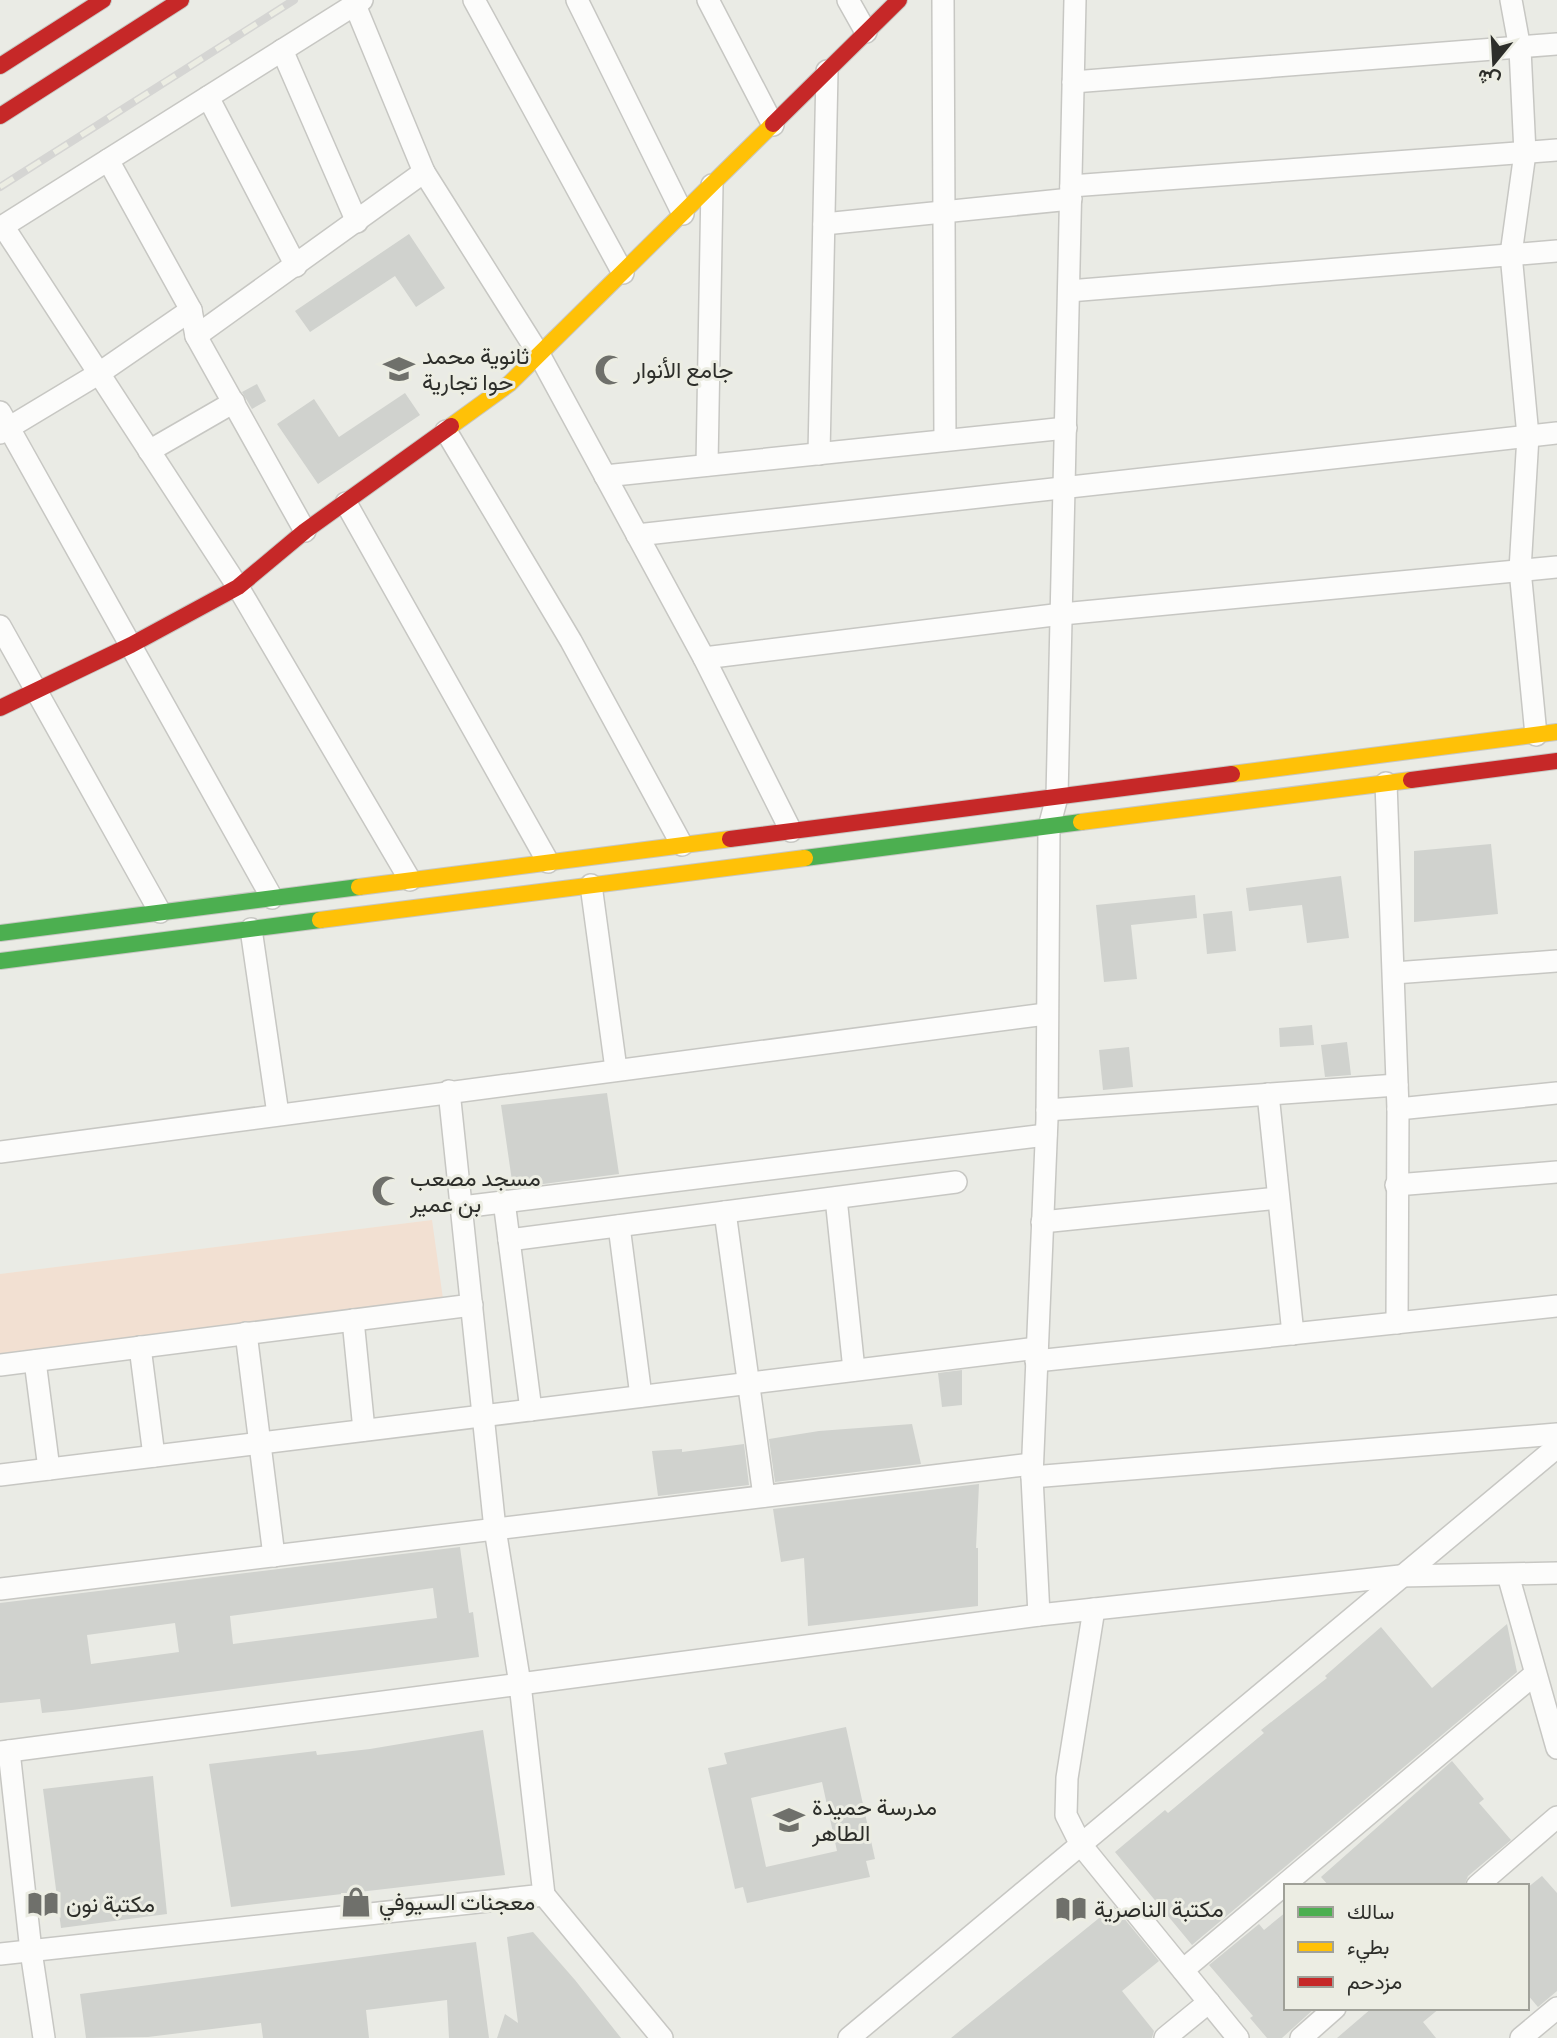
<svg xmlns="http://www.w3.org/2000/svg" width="1557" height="2038" font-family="Literata,Vazirmatn,serif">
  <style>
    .green { fill: #f2e0d2 }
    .building { fill: #d0d2ce; fill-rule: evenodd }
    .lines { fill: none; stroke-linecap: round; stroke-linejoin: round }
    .street-casing { stroke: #c7c7c3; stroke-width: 24 }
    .fast-casing { stroke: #c7c7c3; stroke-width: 18 }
    .slow-casing { stroke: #c7c7c3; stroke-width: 18 }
    .jam-casing { stroke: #c7c7c3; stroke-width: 18 }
    .street { stroke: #fcfcfb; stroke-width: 21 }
    .fast { stroke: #4caf50; stroke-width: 16 }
    .slow { stroke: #ffc107; stroke-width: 16 }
    .jam { stroke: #c62828; stroke-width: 16 }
    .rail-casing { stroke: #d5d5d3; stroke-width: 8 }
    .rail { stroke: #ecede3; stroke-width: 5; stroke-dasharray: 16; stroke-linecap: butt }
    .labels { text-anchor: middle; stroke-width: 6; stroke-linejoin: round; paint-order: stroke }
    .poi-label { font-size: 23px; fill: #2d2e2a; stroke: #ecede3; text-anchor: start }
  </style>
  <rect width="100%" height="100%" fill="#eaebe5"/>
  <polygon class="green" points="432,1220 443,1299 0,1356 0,1274"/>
  <g class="building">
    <polygon points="409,234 445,288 416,307 395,276 310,332 295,311"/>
    <polygon points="257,384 266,401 252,409 242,392"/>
    <polygon points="405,393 420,415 318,484 277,424 314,399 339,437"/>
    <polygon points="1491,844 1498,914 1414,922 1414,851"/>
    <polygon points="1341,876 1349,938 1307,943 1302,905 1249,911 1246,888"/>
    <polygon points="1195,895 1197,918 1131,925 1137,979 1104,982 1096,905"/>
    <polygon points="1232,911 1236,951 1207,954 1203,914"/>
    <polygon points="1312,1025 1314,1045 1280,1047 1279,1028"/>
    <polygon points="1347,1042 1351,1075 1325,1077 1321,1045"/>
    <polygon points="1129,1047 1133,1087 1103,1090 1099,1050"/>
    <polygon points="607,1093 619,1174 513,1188 501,1105"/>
    <polygon points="962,1370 962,1405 942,1407 938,1373"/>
    <polygon points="912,1424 921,1464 775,1482 769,1439 819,1431"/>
    <polygon points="744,1444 749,1485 658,1496 652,1451 682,1449 682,1452"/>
    <polygon points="979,1484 976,1548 978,1548 978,1606 808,1626 804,1558 781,1562 773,1509"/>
    <path d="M460,1547L469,1613L473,1612L479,1657L72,1710L42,1713L40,1699L0,1703V1603ZM433,1588L437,1618L233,1644L230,1616ZM175,1623L179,1652L91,1664L87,1635Z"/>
    <polygon points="1507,1624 1517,1672 1192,1945 1115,1852 1165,1810 1168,1813 1264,1733 1261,1730 1327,1678 1325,1676 1381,1627 1432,1688"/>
    <path d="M846,1727L875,1859L866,1861L870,1877L747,1903L743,1887L735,1889L708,1768L727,1764L724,1753ZM822,1782L837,1851L766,1867L751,1798Z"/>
    <polygon points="483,1730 505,1875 231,1907 209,1764 316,1751 317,1755 370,1749"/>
    <polygon points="1452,1761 1484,1799 1479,1803 1511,1840 1468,1876 1464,1886 1329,1886 1321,1877"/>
    <polygon points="153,1776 167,1914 61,1928 43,1789"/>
    <polygon points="1542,1876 1557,1893 1557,1991 1538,2007 1527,1994 1527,1888"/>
    <polygon points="1114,1906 1159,1961 1122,1991 1154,2031 1152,2038 951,2038"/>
    <polygon points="1286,1912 1286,2008 1315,2008 1282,2038 1267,2038 1250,2018 1253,2016 1209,1965 1259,1924 1264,1930"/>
    <polygon points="533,1932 575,1980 621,2038 497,2038 505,2014 518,2023 507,1937"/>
    <polygon points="476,1942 489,2038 449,2038 447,2000 366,2010 369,2038 263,2038 261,2023 148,2037 86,2038 80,1994"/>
    <polygon points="1372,2008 1440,2008 1423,2022 1436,2038 1337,2038"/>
  </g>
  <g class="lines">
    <g class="street-casing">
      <g id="street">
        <polyline points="474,0 623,273"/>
        <polyline points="577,0 683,214"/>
        <polyline points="708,0 773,125"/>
        <polyline points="848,0 866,32"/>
        <polyline points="943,0 945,440"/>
        <polyline points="1511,0 1520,49 1525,153 1511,254 1528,436 1520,570 1536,735"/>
        <polyline points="355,5 424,172"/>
        <polyline points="282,50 357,222"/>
        <polyline points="1073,82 1557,44"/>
        <polyline points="208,97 296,266"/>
        <polyline points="108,160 191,310 196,336 305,531"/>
        <polyline points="1071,186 1557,150"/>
        <polyline points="824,224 1071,199"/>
        <polyline points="3,226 238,587 410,880"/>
        <polyline points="0,228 362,0"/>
        <polyline points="1069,291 1557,251"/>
        <polyline points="196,336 424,172 540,356 704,658 791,831"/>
        <polyline points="0,412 272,898"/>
        <polyline points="446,431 571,641 682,845"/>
        <polyline points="0,433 98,374 191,310"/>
        <polyline points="149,451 234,402"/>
        <polyline points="819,454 827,71"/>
        <polyline points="707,465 712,185"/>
        <polyline points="605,476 1066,428"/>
        <polyline points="346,503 548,862"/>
        <polyline points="637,535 1557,433"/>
        <polyline points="0,626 160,912"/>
        <polyline points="704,658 1062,614 1557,567"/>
        <polyline points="1386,783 1398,1109 1397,1323"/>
        <polyline points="591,885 616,1069"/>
        <polyline points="251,929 278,1114"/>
        <polyline points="1394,973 1557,961"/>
        <polyline points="449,1091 495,1529 520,1684 1039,1615 1400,1576 1557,1573"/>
        <polyline points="1268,1094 1293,1334"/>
        <polyline points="1398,1109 1557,1093"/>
        <polyline points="1047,1110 1397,1085"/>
        <polyline points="0,1152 1046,1014"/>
        <polyline points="1396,1185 1557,1172"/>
        <polyline points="836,1198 854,1370"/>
        <polyline points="504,1201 531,1410"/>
        <polyline points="462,1207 1046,1135"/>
        <polyline points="725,1212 764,1496"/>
        <polyline points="1042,1222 1278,1198"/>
        <polyline points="619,1226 641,1396"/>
        <polyline points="509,1240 956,1182"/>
        <polyline points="353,1320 364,1430"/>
        <polyline points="246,1333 274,1556"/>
        <polyline points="140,1347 154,1456"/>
        <polyline points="35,1361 49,1469"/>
        <polyline points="1036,1361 1557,1306"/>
        <polyline points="0,1365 472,1305"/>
        <polyline points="0,1475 1037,1348"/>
        <polyline points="1032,1477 1557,1434"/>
        <polyline points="1508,1575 1557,1748"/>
        <polyline points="0,1589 1032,1464"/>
        <polyline points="1094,1609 1067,1778 1066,1815 1081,1845 1238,2038"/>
        <polyline points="1039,1615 1032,1477 1047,1119 1049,827 1057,797 1075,0"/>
        <polyline points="0,1752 9,1751 31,1951 44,2038"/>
        <polyline points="1477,1886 1557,1817"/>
        <polyline points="544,1895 662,2038"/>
        <polyline points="0,1954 544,1895 520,1684 9,1751"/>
        <polyline points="1183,1970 1535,1674"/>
        <polyline points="849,2038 1557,1447"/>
        <polyline points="1165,2038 1209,2002"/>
        <polyline points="1301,2038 1335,2008"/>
        <polyline points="1521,2038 1557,2008"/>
      </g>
    </g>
    <g class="fast-casing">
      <g id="fast">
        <polyline points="805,858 1081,822"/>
        <polyline points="0,933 359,887"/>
        <polyline points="0,961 320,920"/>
      </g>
    </g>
    <g class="slow-casing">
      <g id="slow">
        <polyline points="451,426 509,384 773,124"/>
        <polyline points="1232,774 1557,732"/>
        <polyline points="1081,822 1411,780"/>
        <polyline points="359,887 730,839"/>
        <polyline points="320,920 805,858"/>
      </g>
    </g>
    <g class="jam-casing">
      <g id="jam">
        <polyline points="0,66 103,0"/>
        <polyline points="0,116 181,0"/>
        <polyline points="773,124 899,0"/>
        <polyline points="0,708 131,645 238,587 305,531 451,426"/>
        <polyline points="1411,780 1557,761"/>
        <polyline points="730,839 1232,774"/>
      </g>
    </g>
    <use href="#street" class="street"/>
    <use href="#fast" class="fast"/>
    <use href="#slow" class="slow"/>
    <use href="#jam" class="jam"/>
    <g class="rail-casing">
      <polyline id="rail" points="0,187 294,0"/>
    </g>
    <use href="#rail" class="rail"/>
  </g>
  <defs>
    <g id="school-bare" transform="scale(2.415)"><path d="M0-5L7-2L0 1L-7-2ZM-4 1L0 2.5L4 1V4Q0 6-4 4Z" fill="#6f706b" stroke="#ecede3" stroke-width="2.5" paint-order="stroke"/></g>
    <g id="mosque-bare" transform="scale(2.415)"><path d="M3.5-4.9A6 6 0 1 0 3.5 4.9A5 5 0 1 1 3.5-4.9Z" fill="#6f706b" stroke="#ecede3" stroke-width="2.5" paint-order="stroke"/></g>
    <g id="shop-bare" transform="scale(2.415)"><path d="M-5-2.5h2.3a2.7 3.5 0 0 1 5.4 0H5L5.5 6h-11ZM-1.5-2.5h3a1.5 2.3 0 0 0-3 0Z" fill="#6f706b" stroke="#ecede3" stroke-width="2.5" paint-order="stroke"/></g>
    <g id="library-bare" transform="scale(2.415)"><path d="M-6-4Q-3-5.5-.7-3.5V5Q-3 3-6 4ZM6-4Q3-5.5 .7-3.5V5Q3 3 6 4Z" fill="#6f706b" stroke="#ecede3" stroke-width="2.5" paint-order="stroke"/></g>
  </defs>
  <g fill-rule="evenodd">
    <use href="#school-bare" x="399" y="369"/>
    <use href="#mosque-bare" x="610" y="370"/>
    <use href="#mosque-bare" x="387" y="1191"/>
    <use href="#school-bare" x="789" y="1820"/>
    <use href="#shop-bare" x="356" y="1902"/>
    <use href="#library-bare" x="43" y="1904"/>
    <use href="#library-bare" x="1071" y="1909"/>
  </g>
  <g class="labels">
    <g class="poi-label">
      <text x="422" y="364">ثانوية محمد<tspan x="422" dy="26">حوا تجارية</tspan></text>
      <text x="633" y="378">جامع الأنوار</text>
      <text x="410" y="1186">مسجد مصعب<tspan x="410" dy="26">بن عمير</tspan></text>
      <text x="812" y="1815">مدرسة حميدة<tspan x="812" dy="26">الطاهر</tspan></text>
      <text x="379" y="1910">معجنات السيوفي</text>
      <text x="66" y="1912">مكتبة نون</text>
      <text x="1094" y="1917">مكتبة الناصرية</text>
    </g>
  </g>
  <rect x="1284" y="1884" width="245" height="126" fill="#ecede3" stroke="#a0a199" stroke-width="2"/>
  <rect x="1298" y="1907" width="35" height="10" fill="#4caf50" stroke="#a0a199" stroke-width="2"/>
  <text x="1347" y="1919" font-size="21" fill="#2d2e2a">سالك</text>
  <rect x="1298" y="1942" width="35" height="10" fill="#ffc107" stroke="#a0a199" stroke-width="2"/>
  <text x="1347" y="1954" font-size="21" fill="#2d2e2a">بطيء</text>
  <rect x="1298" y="1977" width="35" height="10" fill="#c62828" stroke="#a0a199" stroke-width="2"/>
  <text x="1347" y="1989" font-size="21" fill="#2d2e2a">مزدحم</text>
  <g transform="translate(1494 63) rotate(198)" stroke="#ecede3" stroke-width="5" paint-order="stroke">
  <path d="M0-5L12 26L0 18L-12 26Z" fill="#2d2e2a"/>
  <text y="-10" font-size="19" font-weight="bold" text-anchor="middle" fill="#2d2e2a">ش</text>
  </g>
</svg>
